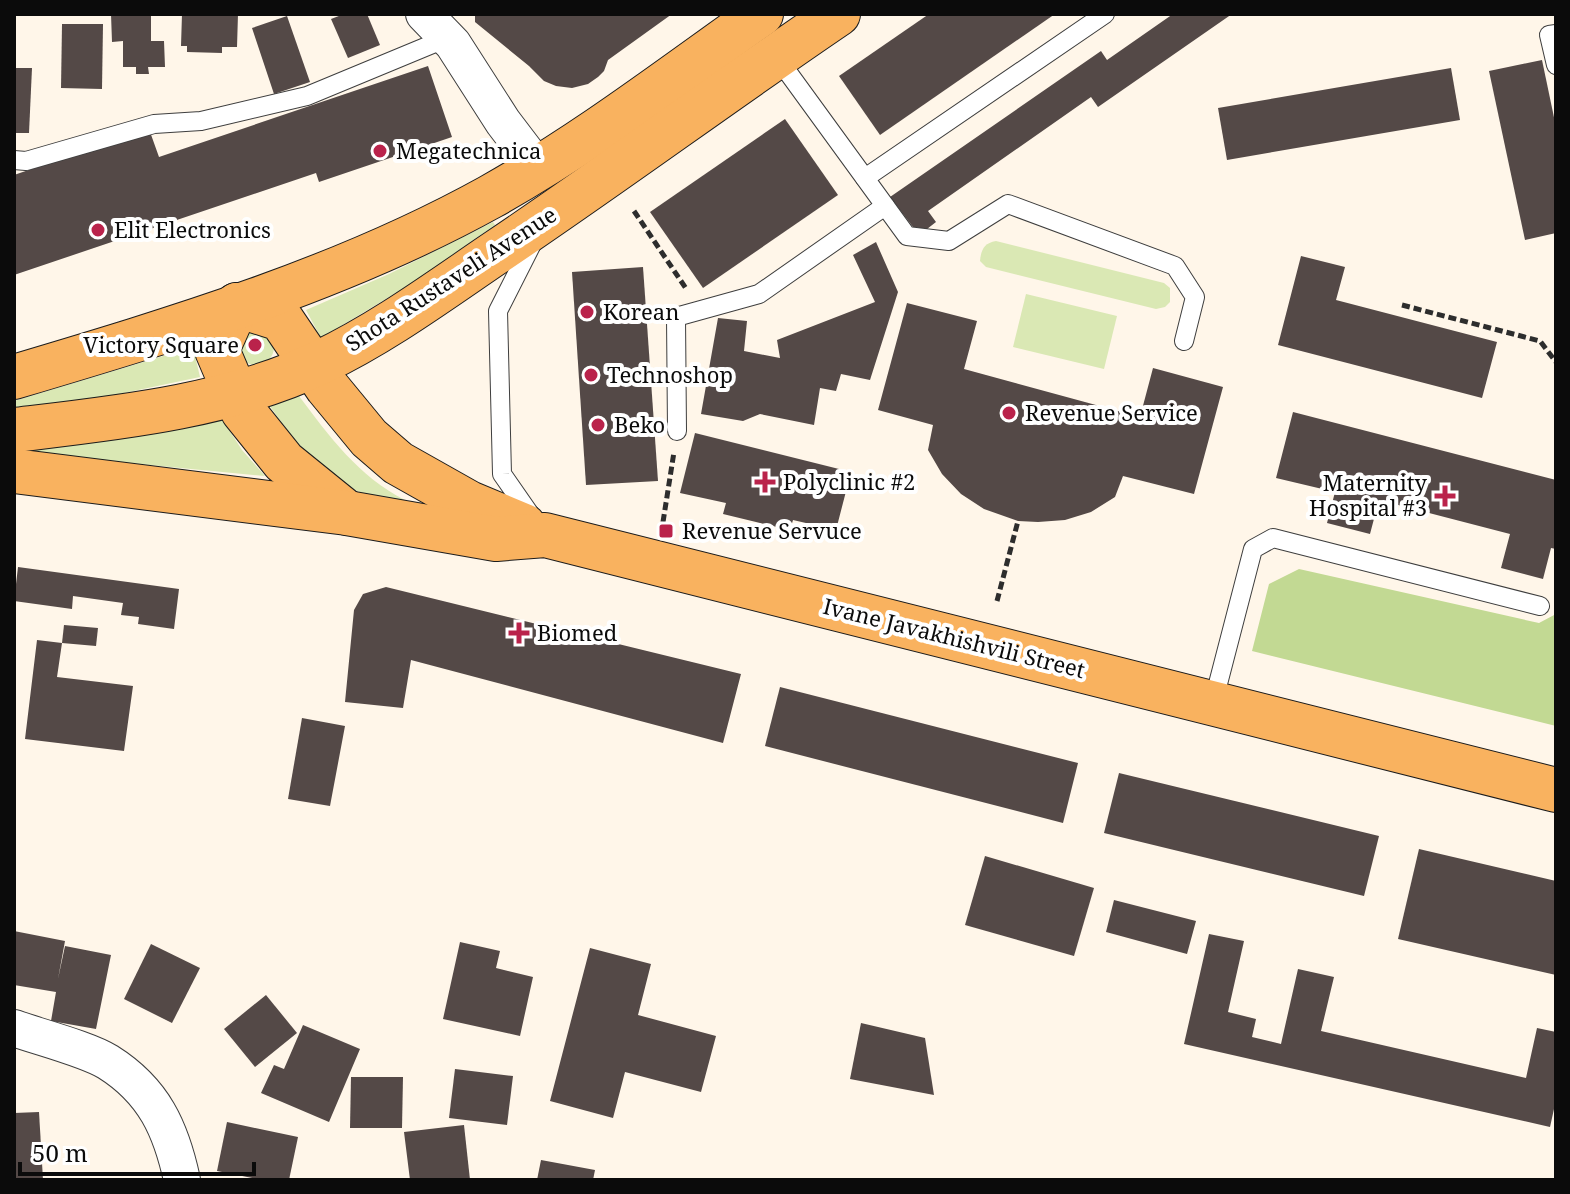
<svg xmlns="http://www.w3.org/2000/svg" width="1570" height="1194" font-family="'Noto Serif',serif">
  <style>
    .green { fill: #dae8b4 }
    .forest { fill: #c2d993 }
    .building { fill: #544947 }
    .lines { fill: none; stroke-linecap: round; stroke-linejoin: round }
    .service-casing { stroke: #3e3e3e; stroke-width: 20 }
    .minor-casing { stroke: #3e3e3e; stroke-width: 38 }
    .primary-casing { stroke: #1c1c1c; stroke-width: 46 }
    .path { stroke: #2d2d2d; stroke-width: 5; stroke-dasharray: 8 4; stroke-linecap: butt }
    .service { stroke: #fff; stroke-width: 18 }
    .minor { stroke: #fff; stroke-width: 36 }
    .primary { stroke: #f9b25f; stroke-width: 44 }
    .poi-dot { fill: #ba234b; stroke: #fff; stroke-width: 3 }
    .labels { text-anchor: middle; stroke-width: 8; stroke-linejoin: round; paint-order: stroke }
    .poi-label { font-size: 22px; fill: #0b0b0b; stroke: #fff; text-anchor: start }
    .street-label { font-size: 22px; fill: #0b0b0b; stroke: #fff }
  </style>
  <rect width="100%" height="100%" fill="#fff6e9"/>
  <g class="green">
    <polygon points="493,222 495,225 409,285 321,338 306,310 389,274"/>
    <path d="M996,241L1164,283L1170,288V302L1165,307L1156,309L986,267L980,261C981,250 984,243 996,241Z"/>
    <polygon points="1026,294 1117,316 1104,369 1013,347"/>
    <circle cx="256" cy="347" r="18"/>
    <polygon points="193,347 200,377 105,397 14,411 14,401"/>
    <path d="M299,396C329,436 359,477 405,500L404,505C388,500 370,497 355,490C318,473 292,437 269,405Z"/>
    <polygon points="220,416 242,450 265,476 14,452"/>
  </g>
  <polygon class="forest" points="1299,569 1539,623 1556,614 1556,726 1252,651 1269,584"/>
  <g class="building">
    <polygon points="111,14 151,14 151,41 164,41 165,67 148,67 149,74 136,74 136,67 123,67 123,41 112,42"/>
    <polygon points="182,14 238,14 237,47 222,47 222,53 187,52 187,46 181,46"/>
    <polygon points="344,14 367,14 380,45 348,58 331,19"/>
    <polygon points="475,14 672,14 608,60 604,71 598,77 588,84 572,88 556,86 544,81 529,66 475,22"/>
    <polygon points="929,14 1055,14 880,135 839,76"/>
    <polygon points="1173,14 1232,14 1098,107 1091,97 928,211 936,222 927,229 913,227 890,197 1101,51 1107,60"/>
    <polygon points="287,16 310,82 274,94 252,28"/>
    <polygon points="62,24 103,24 102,89 61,88"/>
    <polygon points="1542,60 1556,127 1556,233 1525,240 1489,71"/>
    <polygon points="428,66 452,137 319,182 316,173 14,275 14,175 149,129 159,157"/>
    <polygon points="14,68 32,68 29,133 14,133"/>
    <polygon points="1451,68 1460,120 1227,160 1218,108"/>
    <polygon points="785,119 838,195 703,288 650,212"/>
    <polygon points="876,242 898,292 870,380 841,374 836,391 820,388 814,425 760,414 743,421 701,414 718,318 747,321 744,351 780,358 777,340 875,302 853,255"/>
    <polygon points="1301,256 1345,267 1336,300 1497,342 1482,398 1278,345"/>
    <polygon points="643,267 658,481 586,485 572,272"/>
    <polygon points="907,303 977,321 964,369 1140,417 1153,368 1223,387 1194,494 1123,476 1115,497 1091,512 1065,520 1038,522 1018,521 984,509 961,494 942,474 928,450 933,425 878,410"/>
    <polygon points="1293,412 1556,480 1556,549 1551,548 1543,579 1501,568 1510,534 1379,500 1370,534 1327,523 1335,492 1276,478"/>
    <polygon points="695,433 851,472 836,530 793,520 790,530 756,522 723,514 726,503 680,493"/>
    <polygon points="18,567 179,589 174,629 138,624 139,617 121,615 123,603 73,596 72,609 14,601"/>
    <polygon points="386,587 741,674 723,743 411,660 403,708 345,702 354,610 363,594"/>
    <polygon points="64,625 98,628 96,646 62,643"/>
    <polygon points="37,640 62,643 57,677 133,686 124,751 25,739"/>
    <polygon points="780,687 1078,763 1063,823 765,746"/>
    <polygon points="302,718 345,726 330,806 288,799"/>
    <polygon points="1119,773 1379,836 1364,896 1104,833"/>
    <polygon points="1419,849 1556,881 1556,975 1398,939"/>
    <polygon points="985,856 1094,888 1074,956 965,925"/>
    <polygon points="1114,900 1196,921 1187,954 1106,932"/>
    <polygon points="14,931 65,941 58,979 65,946 111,955 96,1029 51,1021 56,992 14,985"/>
    <polygon points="1209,934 1244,941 1228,1012 1256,1019 1252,1037 1281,1044 1298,969 1334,977 1321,1031 1526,1078 1537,1028 1556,1032 1556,1100 1550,1127 1184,1044"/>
    <polygon points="460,942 500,951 496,968 533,977 520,1036 443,1019"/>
    <polygon points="151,944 200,968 172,1023 124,999"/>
    <polygon points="590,948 651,964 638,1015 716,1036 701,1092 625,1072 613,1118 550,1101"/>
    <polygon points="266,995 297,1033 255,1067 224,1029"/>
    <polygon points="861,1023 925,1038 934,1095 850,1079"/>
    <polygon points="303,1025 360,1049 329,1122 261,1093 274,1065 284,1069"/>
    <polygon points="455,1069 513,1076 507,1125 449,1118"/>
    <polygon points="351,1077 403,1077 402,1128 350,1128"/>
    <polygon points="39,1112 43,1180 14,1180 14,1113"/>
    <polygon points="227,1122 298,1137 289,1180 262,1180 217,1171"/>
    <polygon points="464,1125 470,1180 410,1180 404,1132"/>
    <polygon points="541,1160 595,1170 593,1180 537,1180"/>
  </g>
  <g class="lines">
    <g class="service-casing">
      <g id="service">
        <polyline points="1556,34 1549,35 1556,65"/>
        <polyline points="776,56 907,236 949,241 1008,204 1175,266 1195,297 1184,341"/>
        <polyline points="14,160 26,161 154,124 201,121 307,96 447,38"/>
        <polyline points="865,178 1105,14"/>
        <polyline points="534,240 498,311 502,474 534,520"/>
        <polyline points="677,431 676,317 759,294 885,206"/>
        <polyline points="1213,703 1253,549 1273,538 1540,606"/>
      </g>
    </g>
    <g class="minor-casing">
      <g id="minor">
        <polyline points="424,14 453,44 503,122 538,168"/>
        <path d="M14,1028C39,1037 87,1049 108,1062C154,1091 171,1129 182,1180"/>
      </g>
    </g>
    <g class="primary-casing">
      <g id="primary">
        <polyline points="237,305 281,319 327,387 369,438 398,463 469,503 524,526"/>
        <polyline points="237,305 217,350 243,411 284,462 347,513"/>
        <path d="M14,377C175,329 342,279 490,197C585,144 672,77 761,14"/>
        <path d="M14,430C116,418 227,407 321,362C382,333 439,291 495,253C611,175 723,92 838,14"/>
        <polyline points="14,471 347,513 496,539 545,535 1556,790"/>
      </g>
    </g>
    <g class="path">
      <polyline points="634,211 687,290"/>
      <polyline points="1402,305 1540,341 1556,362"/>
      <polyline points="663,522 674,452"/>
      <polyline points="997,601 1018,521"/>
    </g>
    <use href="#service" class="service"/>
    <use href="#minor" class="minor"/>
    <use href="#primary" class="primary"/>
  </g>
  <g class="poi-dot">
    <circle cx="380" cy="151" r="8"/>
    <circle cx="98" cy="230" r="8"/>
    <circle cx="587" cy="312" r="8"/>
    <circle cx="255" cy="345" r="8"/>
    <circle cx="591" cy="375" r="8"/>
    <circle cx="1009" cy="413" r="8"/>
    <circle cx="598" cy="425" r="8"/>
    <path d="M761 470h8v8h8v8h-8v8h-8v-8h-8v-8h8z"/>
    <path d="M1441 484h8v8h8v8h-8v8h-8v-8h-8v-8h8z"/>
    <rect x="658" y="523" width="16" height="16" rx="4"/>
    <path d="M515 621h8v8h8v8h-8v8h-8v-8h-8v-8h8z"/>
  </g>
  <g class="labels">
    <g class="poi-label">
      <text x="396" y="159">Megatechnica</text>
      <text x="114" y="238">Elit Electronics</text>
      <text x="603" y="320">Korean</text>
      <text x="239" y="353" text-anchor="end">Victory Square</text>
      <text x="607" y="383">Technoshop</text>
      <text x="1025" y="421">Revenue Service</text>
      <text x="614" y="433">Beko</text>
      <text x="783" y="490">Polyclinic #2</text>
      <text x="1427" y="491" text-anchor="end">Maternity<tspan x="1427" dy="25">Hospital #3</tspan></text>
      <text x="682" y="539">Revenue Servuce</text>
      <text x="537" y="641">Biomed</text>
    </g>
    <g class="street-label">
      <text transform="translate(451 279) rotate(-33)" y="8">Shota Rustaveli Avenue</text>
      <text transform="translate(954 638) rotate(14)" y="8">Ivane Javakhishvili Street</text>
    </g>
  </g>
  <rect width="1570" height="1194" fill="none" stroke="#0b0b0b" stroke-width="32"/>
  <path d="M20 1162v12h234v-12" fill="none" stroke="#0b0b0b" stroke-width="4"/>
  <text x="32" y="1162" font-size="24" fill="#0b0b0b" stroke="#ffffff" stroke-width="6" paint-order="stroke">50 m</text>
</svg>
